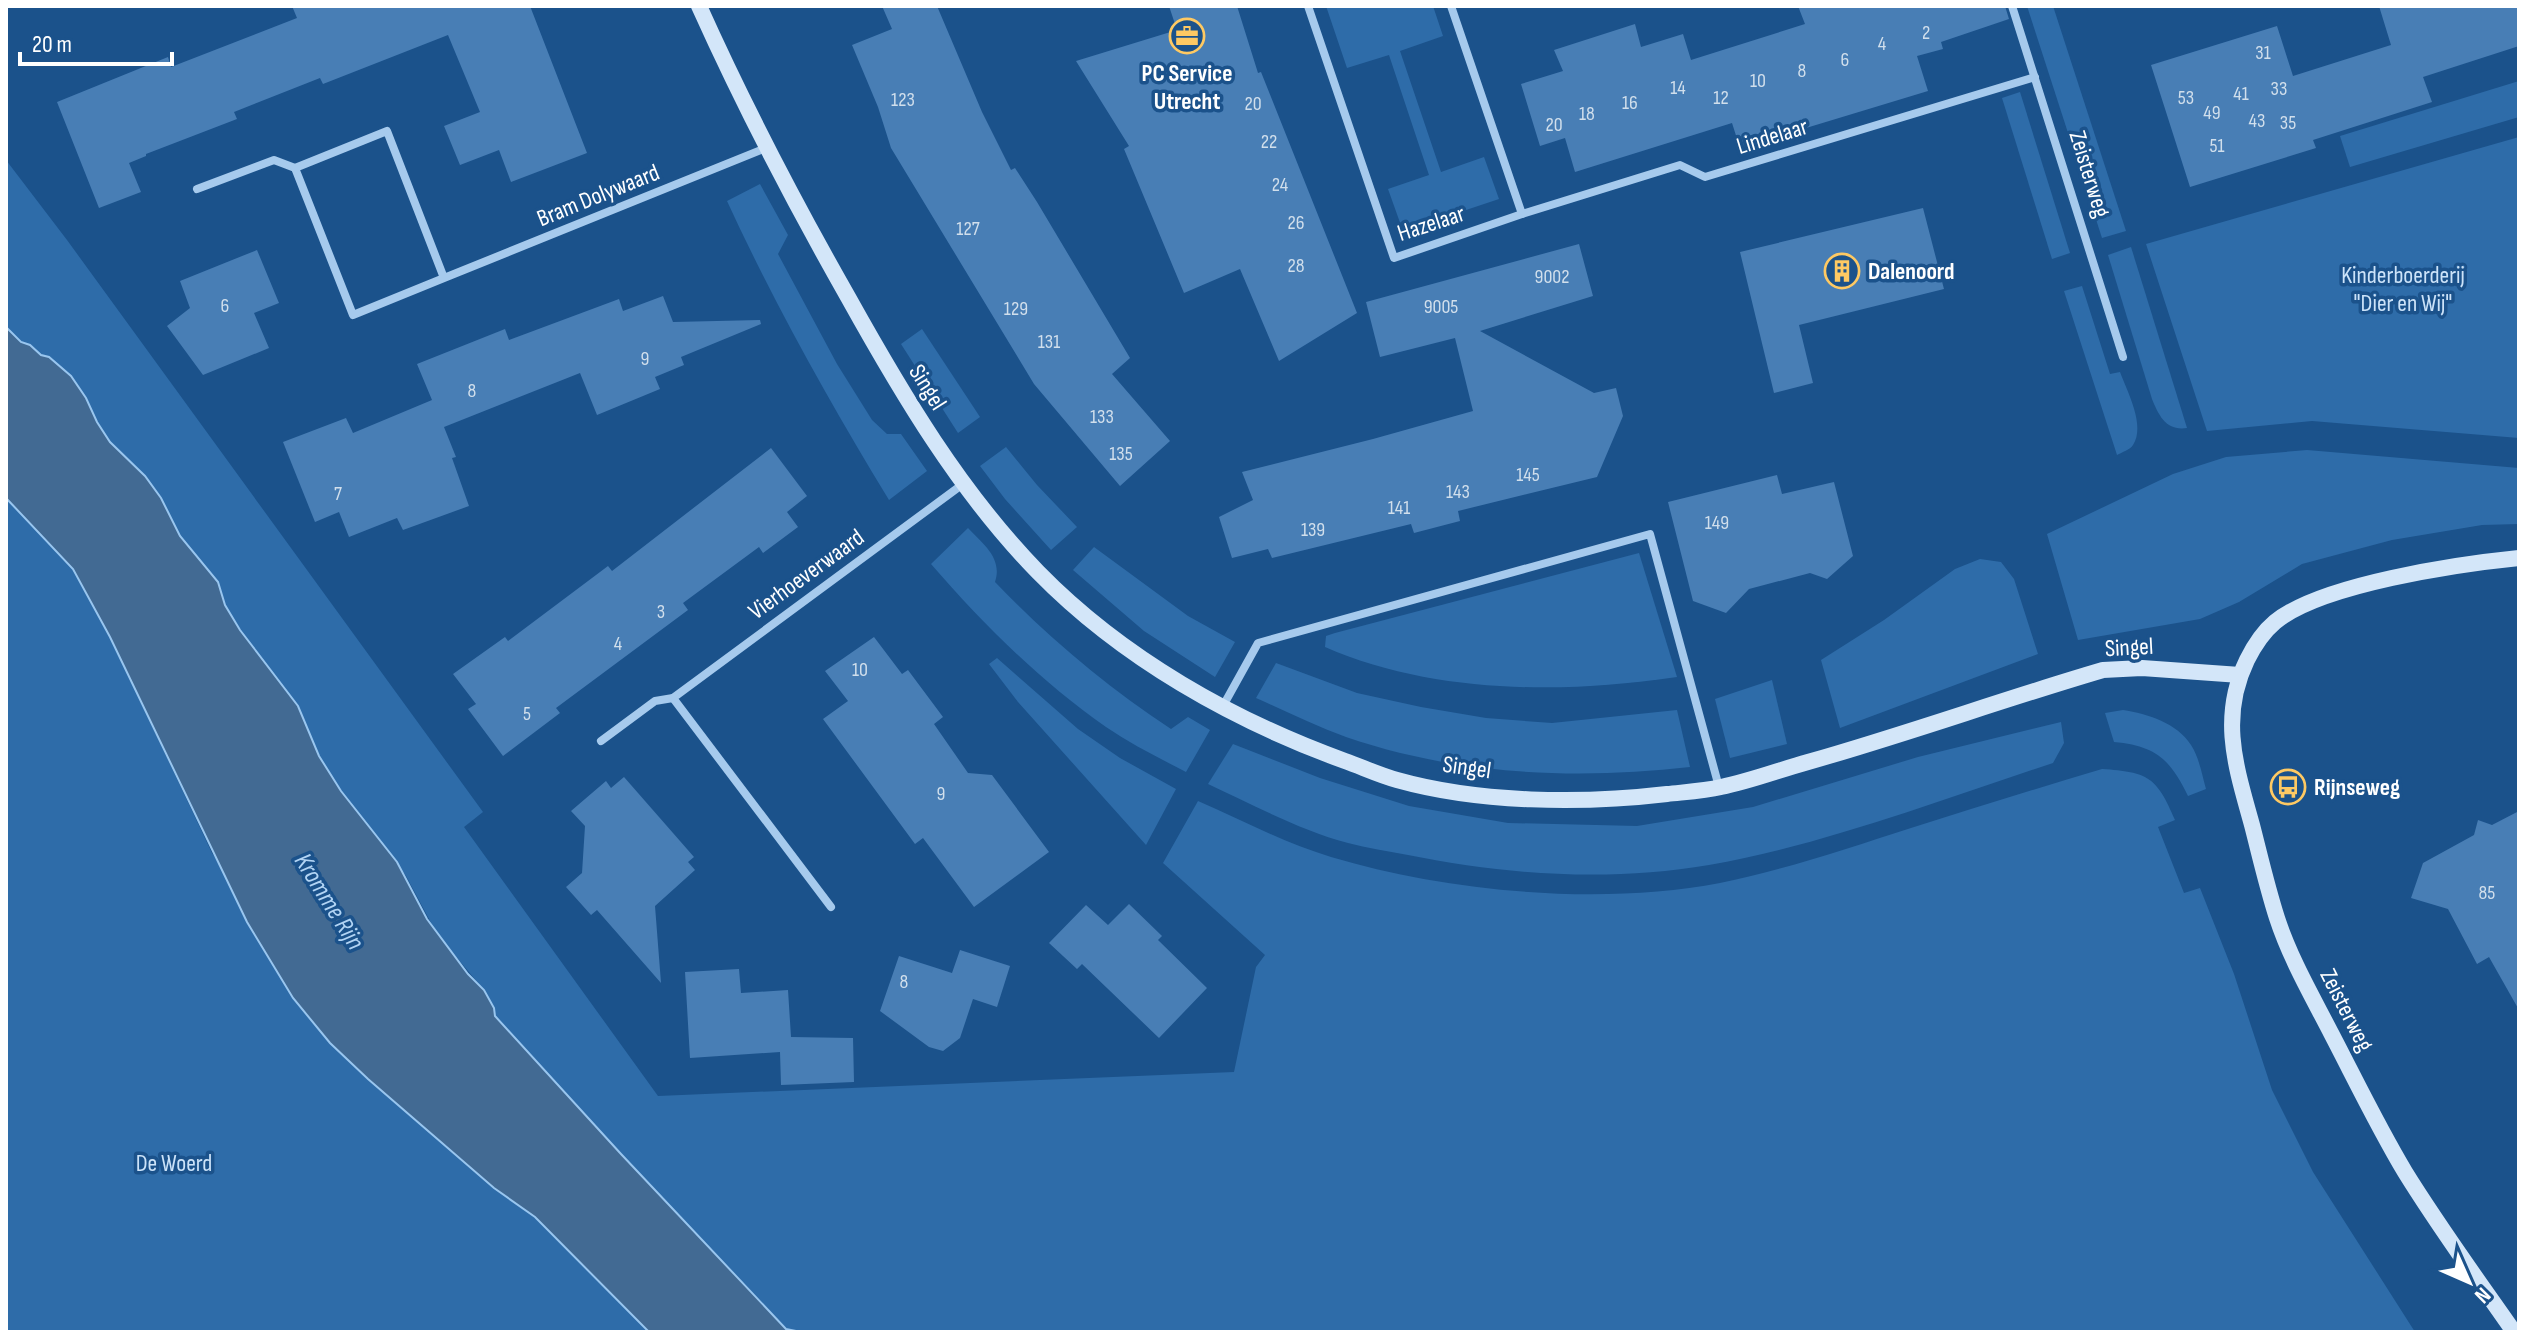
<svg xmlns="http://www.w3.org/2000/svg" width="2525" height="1338" font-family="'Sofia Sans Condensed',sans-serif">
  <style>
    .green { fill: #2e6ca9 }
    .water { fill: #426a93; stroke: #99c6ef; stroke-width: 2 }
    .building { fill: #487eb5 }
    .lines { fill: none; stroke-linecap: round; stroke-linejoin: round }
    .street { stroke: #a6caed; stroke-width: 8 }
    .secondary { stroke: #d3e6f9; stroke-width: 16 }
    .labels { text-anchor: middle; stroke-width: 7; stroke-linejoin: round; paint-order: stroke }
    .number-label { font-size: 20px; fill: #d1dfec }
    .poi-label { font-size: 24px; font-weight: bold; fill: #fff; stroke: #1b528b; text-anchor: start }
    .street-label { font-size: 24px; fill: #fff; stroke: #1b528b }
    .park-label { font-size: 24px; fill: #cce3f9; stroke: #1b528b }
    .water-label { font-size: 26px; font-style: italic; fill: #b2d4f4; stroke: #1b528b }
  </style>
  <rect width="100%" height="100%" fill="#1b528b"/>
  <g class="green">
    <polygon points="1326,6 1433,6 1443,36 1400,51 1441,172 1484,157 1499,199 1403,231 1388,189 1429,175 1389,55 1347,68"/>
    <polygon points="2027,6 2053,6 2126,231 2102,238"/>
    <polygon points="2519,81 2519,117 2350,167 2340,136"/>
    <polygon points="2020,92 2070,253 2052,259 2002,98"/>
    <polygon points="2519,137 2519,438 2312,421 2207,431 2146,244"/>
    <path d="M6,160L67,240L483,812L464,827L658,1096L1234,1072L1256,967L1265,955L1163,863L1198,801C1242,820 1284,843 1331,857C1448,892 1600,906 1720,883C1784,870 1849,848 1911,828C1975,808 2038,788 2102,769C2148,772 2157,777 2175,820L2158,827L2184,893L2200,888L2234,974L2272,1090L2313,1172L2415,1332H801L787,1329L621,1154L495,1016L490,1000L484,990L437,934L406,876L341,791L319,756L298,706L240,630L225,605L218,582L180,536L161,498L145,476L110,442L97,422L86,398L71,376L49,357L41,355L30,345L22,342L6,327Z"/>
    <path d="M760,184L788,235L778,254L837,364L872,420L887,434H901L927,471L889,500C830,403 775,305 727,201Z"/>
    <path d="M2131,247L2187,428C2166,431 2159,416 2152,399L2108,255Z"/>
    <path d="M2082,286L2110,374L2120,372C2127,391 2146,426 2133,445C2130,450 2122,452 2117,455L2064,291Z"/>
    <polygon points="922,329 980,417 958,433 901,344"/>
    <polygon points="1006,447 1037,485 1077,527 1051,550 1005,499 980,466"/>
    <polygon points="2307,450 2519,468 2519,524 2482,525 2392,540 2302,564 2239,602 2200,619 2078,640 2047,534 2173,474 2226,457"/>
    <polygon points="6,498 73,569 110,637 212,853 368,1079 494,1188 535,1217 649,1332 6,1332"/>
    <path d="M968,528C983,544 1003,558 995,582C1049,638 1106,686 1171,729L1188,717L1210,730L1186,772C1159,758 1131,744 1106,727C1040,681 983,624 931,564Z"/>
    <polygon points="1094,547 1188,616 1235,642 1215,677 1144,631 1073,570"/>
    <path d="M1639,553L1677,677C1562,694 1433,694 1325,647L1326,636L1335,633Z"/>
    <polygon points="1980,559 2001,562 2014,579 2038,654 1840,728 1821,660 1884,620 1955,569"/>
    <polygon points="997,658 1078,729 1120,758 1176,789 1146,845 1018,702 989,664"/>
    <path d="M1276,663L1357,693L1421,707L1486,718L1552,723L1677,710L1690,767C1575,780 1457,775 1346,737C1315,726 1285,711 1256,698Z"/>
    <polygon points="1772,680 1787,744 1730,758 1715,699"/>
    <path d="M2123,710C2148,714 2177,723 2191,745C2199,757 2202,775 2206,789L2188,796C2170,759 2156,746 2114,742L2105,713Z"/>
    <path d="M2061,722L2064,743L2053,763C1940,800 1827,844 1709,865C1609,882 1507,875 1408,855C1388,851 1367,848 1348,843C1300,830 1253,805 1208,784L1233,744L1320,778L1409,806L1508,823L1637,826L1753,807L1918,757Z"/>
  </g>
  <polygon class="water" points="6,327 21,342 30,345 41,355 49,357 71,376 86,398 97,422 110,442 145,476 161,498 180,536 218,582 225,605 240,630 298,706 319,756 341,791 397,862 427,919 468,974 484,990 494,1008 495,1016 621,1154 786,1329 801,1332 649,1332 535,1217 494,1188 368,1079 330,1043 293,998 247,922 110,637 73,569 6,498"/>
  <g class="building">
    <polygon points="292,6 530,6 587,153 511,182 499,150 460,165 444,126 480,112 448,35 323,84 320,78 234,112 237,119 146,154 146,156 129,163 141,192 99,208 57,102 168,57 171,67 297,18"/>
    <polygon points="882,6 937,6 982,112 1011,170 1015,168 1037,202 1130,358 1112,374 1170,441 1120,486 1034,384 891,148 878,107 852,45 892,29"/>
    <polygon points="1169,6 1237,6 1258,73 1261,72 1357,313 1279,361 1240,269 1184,293 1124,149 1129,146 1076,61 1177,30"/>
    <polygon points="1798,6 2005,6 2009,19 1941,42 1943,49 1917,56 1928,91 1740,148 1732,123 1575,172 1565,138 1540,146 1521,84 1563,71 1554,50 1635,24 1641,47 1683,34 1691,60 1805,24"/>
    <polygon points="2379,6 2519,6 2519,46 2423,77 2432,102 2313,140 2316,148 2190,187 2151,65 2277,26 2293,76 2391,45"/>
    <polygon points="1923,208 1944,289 1799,325 1813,383 1774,393 1740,252"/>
    <polygon points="1579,244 1593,296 1480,331 1594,393 1616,388 1623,416 1597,477 1458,511 1460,521 1414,533 1411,524 1272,558 1268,549 1232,558 1219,517 1253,500 1242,472 1373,439 1473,411 1455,338 1380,357 1366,302"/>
    <polygon points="257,250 279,303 254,313 269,348 203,375 167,326 190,308 180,281"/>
    <polygon points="663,296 673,322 760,320 761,324 681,357 684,365 655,377 660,389 597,415 580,373 444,427 456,457 452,458 469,506 403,530 397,518 349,537 339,512 315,522 283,442 346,418 353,433 432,400 417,364 505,329 509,340 619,299 623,311"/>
    <polygon points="771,448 807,496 787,512 798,527 763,553 759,547 683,603 688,610 556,708 560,713 503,756 468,709 476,704 453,674 505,637 508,641 608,566 612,571"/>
    <polygon points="1777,475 1782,494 1834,482 1853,556 1827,579 1810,573 1749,589 1726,613 1693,601 1668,502"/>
    <polygon points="874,637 902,674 908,670 943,717 934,724 968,773 992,775 1049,852 974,907 923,838 915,844 823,719 848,701 825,671"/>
    <polygon points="624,777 694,857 688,862 695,870 655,906 661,983 597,910 591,915 566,887 582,873 585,826 571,811 606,781 611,788"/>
    <polygon points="2519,811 2519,1010 2489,957 2477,964 2448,909 2411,898 2423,863 2474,835 2478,820 2492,825"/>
    <polygon points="1129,904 1162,936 1158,940 1207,988 1159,1038 1082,964 1077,969 1049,943 1086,905 1108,925"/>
    <polygon points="960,950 1010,966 997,1007 973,999 960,1038 943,1051 929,1047 880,1011 899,956 952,973"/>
    <polygon points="739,969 741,993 788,990 791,1037 853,1038 854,1082 781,1085 780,1052 690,1058 685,972"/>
  </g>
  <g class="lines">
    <g class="street">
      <polyline points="1308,6 1394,258 1522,214 1680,165 1705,177 2035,77"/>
      <polyline points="1451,6 1522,214"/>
      <polyline points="2012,6 2123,357"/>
      <polyline points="197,189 274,160 295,168"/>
      <polyline points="444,278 353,315 295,168 387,131 444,278 766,148"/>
      <polyline points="1223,706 1258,643 1650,534 1719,787"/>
      <polyline points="601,741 655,701 673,698"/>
      <polyline points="831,907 673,698 963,484"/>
    </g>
    <g class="secondary">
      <path d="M699,6C744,106 794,202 848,297C902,394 960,492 1038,572C1122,658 1234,721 1345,761C1362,767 1379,775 1397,780C1479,803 1582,804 1667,794C1685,792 1704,791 1721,787C1751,781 1779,770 1808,762C1907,734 2004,699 2103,670L2142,668L2240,675"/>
      <path d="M2514,1332C2477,1279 2439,1227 2405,1172C2378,1127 2355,1079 2331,1033C2312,996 2290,958 2277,918C2267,887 2260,856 2252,825C2236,767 2219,718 2247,660C2254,646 2263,632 2275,622C2321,584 2459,564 2519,558"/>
    </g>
  </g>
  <defs>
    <g id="office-ring" transform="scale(1.8)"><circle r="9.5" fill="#1b528b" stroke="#fec963" stroke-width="1.5"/><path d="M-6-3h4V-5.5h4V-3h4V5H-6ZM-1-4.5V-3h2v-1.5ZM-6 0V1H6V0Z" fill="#fec963"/></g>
    <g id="building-ring" transform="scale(1.8)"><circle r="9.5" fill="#1b528b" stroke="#fec963" stroke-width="1.5"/><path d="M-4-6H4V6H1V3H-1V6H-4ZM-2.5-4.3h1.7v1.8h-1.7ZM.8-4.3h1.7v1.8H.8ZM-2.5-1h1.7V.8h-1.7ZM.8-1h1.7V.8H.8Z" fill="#fec963"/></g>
    <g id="bus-ring" transform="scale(1.8)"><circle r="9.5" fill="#1b528b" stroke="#fec963" stroke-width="1.5"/><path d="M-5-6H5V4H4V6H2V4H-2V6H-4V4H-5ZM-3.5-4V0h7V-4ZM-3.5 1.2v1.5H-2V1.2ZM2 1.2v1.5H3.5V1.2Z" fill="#fec963"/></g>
  </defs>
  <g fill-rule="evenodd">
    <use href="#office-ring" x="1187" y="36"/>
    <use href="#building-ring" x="1842" y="271"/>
    <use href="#bus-ring" x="2288" y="787"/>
  </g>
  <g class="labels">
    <g class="number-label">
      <text x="1926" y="39">2</text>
      <text x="1882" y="50">4</text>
      <text x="2263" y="59">31</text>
      <text x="1845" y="66">6</text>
      <text x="1802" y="77">8</text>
      <text x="1758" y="87">10</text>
      <text x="1678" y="94">14</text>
      <text x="2279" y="95">33</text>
      <text x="2241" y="100">41</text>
      <text x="1721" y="104">12</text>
      <text x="2186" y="104">53</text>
      <text x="903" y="106">123</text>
      <text x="1630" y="109">16</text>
      <text x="1253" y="110">20</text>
      <text x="2212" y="119">49</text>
      <text x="1587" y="120">18</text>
      <text x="2257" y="127">43</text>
      <text x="2288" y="129">35</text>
      <text x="1554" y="131">20</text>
      <text x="1269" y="148">22</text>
      <text x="2217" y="152">51</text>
      <text x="1280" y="191">24</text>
      <text x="1296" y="229">26</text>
      <text x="968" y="235">127</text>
      <text x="1296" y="272">28</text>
      <text x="1552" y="283">9002</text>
      <text x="225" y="312">6</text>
      <text x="1441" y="313">9005</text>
      <text x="1016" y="315">129</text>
      <text x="1049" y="348">131</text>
      <text x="645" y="365">9</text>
      <text x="472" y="397">8</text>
      <text x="1102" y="423">133</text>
      <text x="1121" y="460">135</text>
      <text x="1528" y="481">145</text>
      <text x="1458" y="498">143</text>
      <text x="338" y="500">7</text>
      <text x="1399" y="514">141</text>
      <text x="1717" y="529">149</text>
      <text x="1313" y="536">139</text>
      <text x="661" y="618">3</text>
      <text x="618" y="650">4</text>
      <text x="860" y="676">10</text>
      <text x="527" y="720">5</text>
      <text x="941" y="800">9</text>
      <text x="2487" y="899">85</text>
      <text x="904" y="988">8</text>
    </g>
    <g class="poi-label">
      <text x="1187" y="81" text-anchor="middle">PC Service<tspan x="1187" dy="28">Utrecht</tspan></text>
      <text x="1868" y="279">Dalenoord</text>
      <text x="2314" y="795">Rijnseweg</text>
    </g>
    <g class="street-label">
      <text transform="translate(1772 136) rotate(-17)" y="8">Lindelaar</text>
      <text transform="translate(2090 174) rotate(73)" y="8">Zeisterweg</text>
      <text transform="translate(598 195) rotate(-22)" y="8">Bram Dolywaard</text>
      <text transform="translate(1431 223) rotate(-18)" y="8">Hazelaar</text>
      <text transform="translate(928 387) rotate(58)" y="8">Singel</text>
      <text transform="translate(806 574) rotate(-36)" y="8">Vierhoeverwaard</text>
      <text transform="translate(2129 647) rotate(-3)" y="8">Singel</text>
      <text transform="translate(1467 767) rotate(8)" y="8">Singel</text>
      <text transform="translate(2347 1010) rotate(63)" y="8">Zeisterweg</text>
    </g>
    <g class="park-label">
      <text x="2403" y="283">Kinderboerderij<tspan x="2403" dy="28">"Dier en Wij"</tspan></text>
      <text x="174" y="1171">De Woerd</text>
    </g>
    <g class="water-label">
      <text transform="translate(330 901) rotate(58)" y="9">Kromme Rijn</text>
    </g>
  </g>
  <rect width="2525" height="1338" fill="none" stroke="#ffffff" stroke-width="16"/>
  <g transform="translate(2469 1282) rotate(135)" stroke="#1b528b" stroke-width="6" paint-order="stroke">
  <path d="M0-6L14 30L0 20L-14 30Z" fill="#ffffff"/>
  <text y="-12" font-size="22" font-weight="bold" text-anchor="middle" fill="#ffffff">N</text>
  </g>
  <path d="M20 52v12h152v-12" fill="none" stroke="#ffffff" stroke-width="4"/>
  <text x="32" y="52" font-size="24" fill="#ffffff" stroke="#1b528b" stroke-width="6" paint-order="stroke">20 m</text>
</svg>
